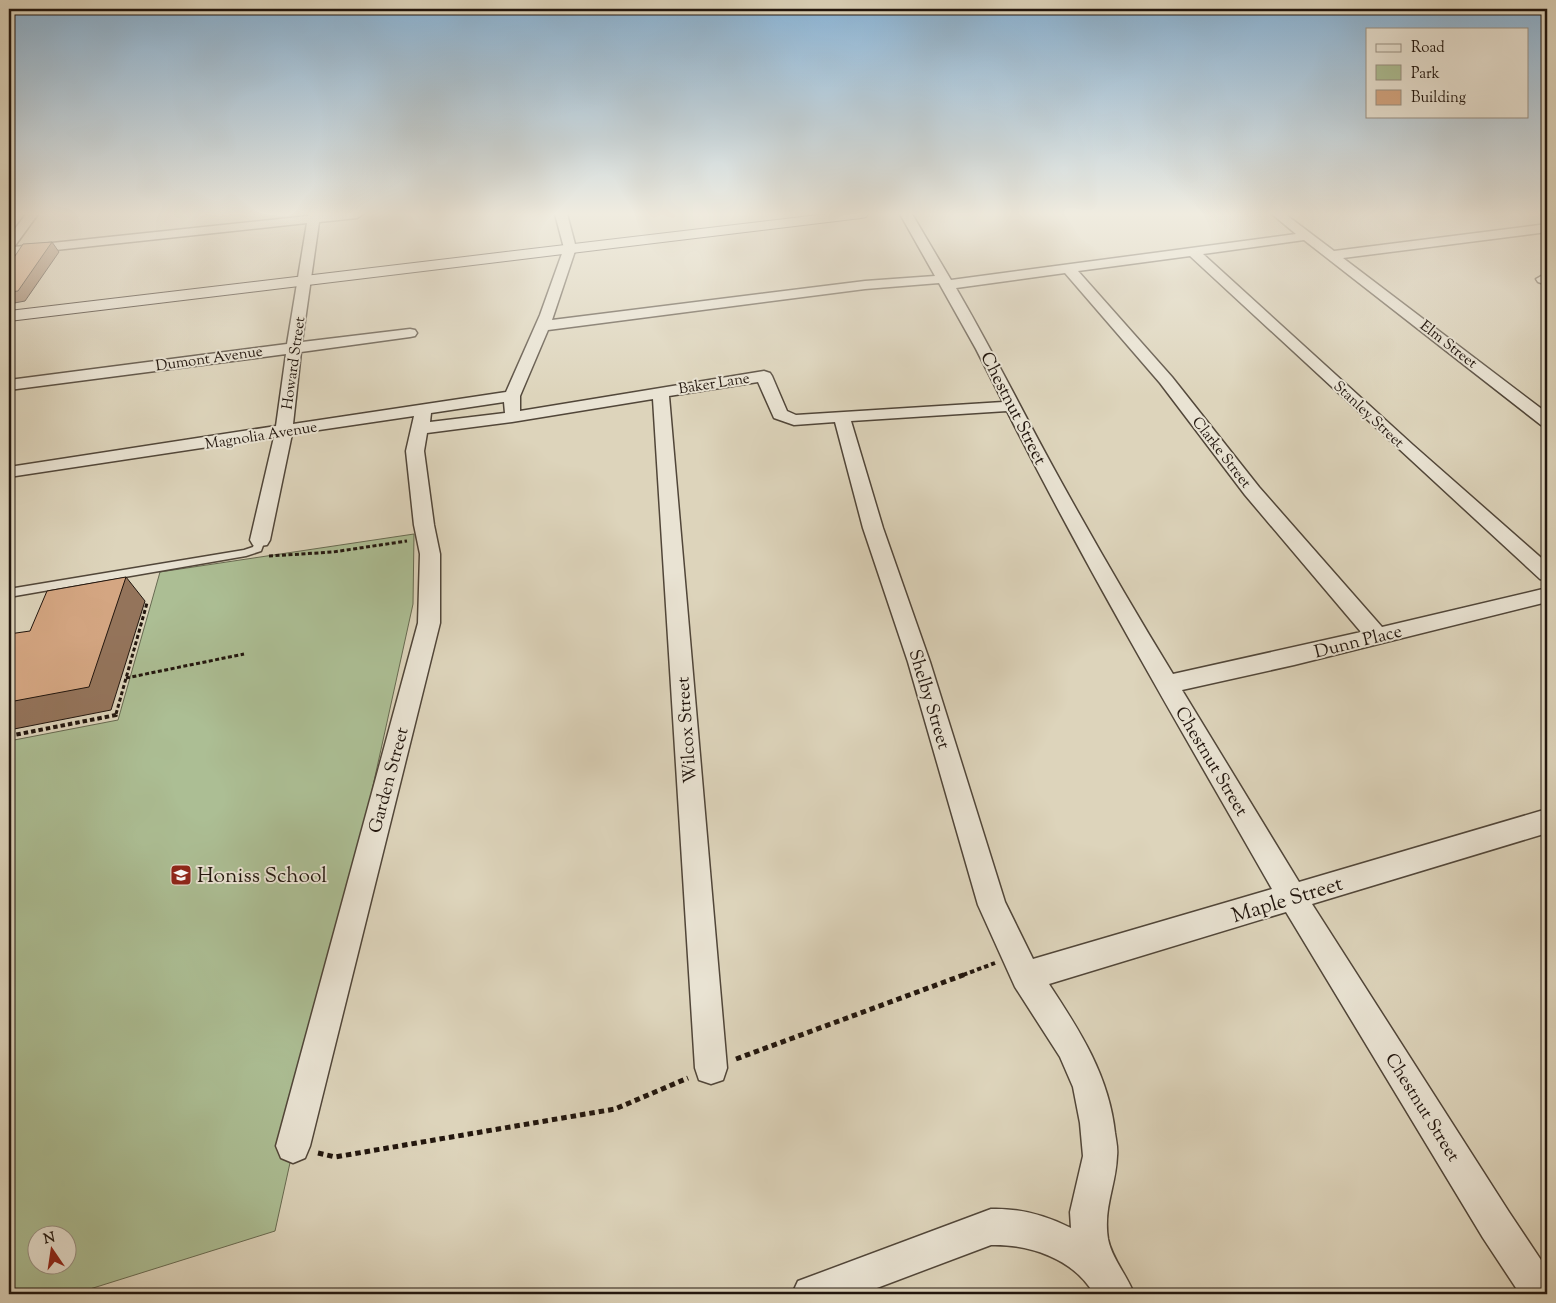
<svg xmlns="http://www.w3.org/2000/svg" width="1556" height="1303" font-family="'Sorts Mill Goudy',serif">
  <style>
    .green { fill: #acbe94; stroke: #676a51; fill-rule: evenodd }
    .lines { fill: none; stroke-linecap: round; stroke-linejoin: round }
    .lane-casing { stroke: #514639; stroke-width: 3 }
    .street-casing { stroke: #514639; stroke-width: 3 }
    .secondary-casing { stroke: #22160e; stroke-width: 2 }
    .path-far2 { stroke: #22160e; stroke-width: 3; stroke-dasharray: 4 2.5; stroke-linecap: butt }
    .path-far1 { stroke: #22160e; stroke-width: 4; stroke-dasharray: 4.5 3; stroke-linecap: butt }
    .path { stroke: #22160e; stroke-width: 5; stroke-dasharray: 5.5 4; stroke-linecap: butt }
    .lane { fill: #e9e3d3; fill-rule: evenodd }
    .street { fill: #e9e3d3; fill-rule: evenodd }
    .secondary { fill: #e9e3d3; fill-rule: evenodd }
    .shaded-wall { fill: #94745b; stroke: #22160e }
    .building { fill: #d4a682; stroke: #22160e }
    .labels { text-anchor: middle; stroke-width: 4; stroke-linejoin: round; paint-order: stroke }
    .far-street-label { font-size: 15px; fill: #22160e; stroke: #e9e3d3 }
    .street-label { font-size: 18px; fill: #22160e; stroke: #e9e3d3 }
    .near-poi-label { font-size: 21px; fill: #22160e; stroke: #e9e3d3; text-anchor: start }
    .near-street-label { font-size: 21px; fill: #22160e; stroke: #e9e3d3 }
  </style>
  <rect width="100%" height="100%" fill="#ddd4bb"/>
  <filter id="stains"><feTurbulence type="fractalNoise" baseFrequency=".004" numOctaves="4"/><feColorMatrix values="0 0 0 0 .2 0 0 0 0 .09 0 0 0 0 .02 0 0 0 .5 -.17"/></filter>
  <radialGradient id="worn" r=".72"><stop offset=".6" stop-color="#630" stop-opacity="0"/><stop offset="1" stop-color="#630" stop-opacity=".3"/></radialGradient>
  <path class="green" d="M414,534L413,604L275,1231L74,1294H9V741L118,720L160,572ZM38,1236H68V1266H38Z"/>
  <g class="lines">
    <g class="lane-casing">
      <polygon id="lane" points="260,537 265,540 261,551 246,556 9,597 9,589 244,550 253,547 256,538"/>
    </g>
    <g class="street-casing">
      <g id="street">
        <path d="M26,214H38L14,247L308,216V214H363L357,218L319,222L302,342L410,329L415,330L417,333L415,336L410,337L301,352L293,424L506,392L540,315L564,248L555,214H567L576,248L552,320L865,281L935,276L900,214H912L951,280L1296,234L1272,214H1285L1334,251L1547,224V232L1343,258L1547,413V426L1541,425L1304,240L1203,254L1413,445L1547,563V581L1540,579L1190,256L1078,271L1172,377L1259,487L1382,627L1547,588V602L1294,665L1182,690L1299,882L1547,809V833L1312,904L1509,1212L1547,1269V1294H1520L1483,1238L1286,912L1049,984C1080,1031 1109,1076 1115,1133C1116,1140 1118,1148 1117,1156C1116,1186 1103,1207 1108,1239C1112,1259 1127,1275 1134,1294H1094C1074,1259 1030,1244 991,1245L861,1294H792L798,1281L991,1209C1020,1208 1045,1215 1071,1228L1070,1212L1083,1156L1080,1123L1073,1087L1060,1057L1015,987L978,905L908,662L863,528L835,422L794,425L774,418L758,382L669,396L727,1068L723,1080L711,1084L699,1080L695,1068L653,399L512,422L427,433L424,451L434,525L440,554V623L310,1146L305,1158L293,1163L281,1158L276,1146L418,623L420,554L414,525L406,451L414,416L292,434L270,540L267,545L260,546L253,545L250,540L274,437L9,477V467L276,426L286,354L9,390V380L287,344L307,223L9,255V237ZM1065,273L1160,383L1245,495L1361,632L1173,674C1135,612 1099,550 1064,487C1027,421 994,353 956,288ZM939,283L976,349L1003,402L796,415L787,411L772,376L770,373L764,371L520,411V396L548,330L865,289ZM504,402L505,413L430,422L431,413ZM1007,411C1089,574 1182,731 1272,889L1033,959L1005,902L930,662L883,528L851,421Z"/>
        <polygon points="1543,275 1547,276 1547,285 1538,282 1536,279"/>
      </g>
    </g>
    <g class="secondary-casing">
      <polygon id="secondary" points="827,214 868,214 866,217 861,218 9,321 9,311"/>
    </g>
    <g class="path-far2">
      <polyline points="269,556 333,552 407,541"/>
      <polyline points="126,678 244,654"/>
      <polyline points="116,714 147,603"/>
    </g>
    <g class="path-far1">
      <polyline points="9,736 116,715 117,713"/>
      <polyline points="963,975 995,963"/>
    </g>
    <g class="path">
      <polyline points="736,1059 966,974"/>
      <polyline points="318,1153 335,1157 615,1109 688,1078"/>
    </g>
    <use href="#lane" class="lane"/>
    <use href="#street" class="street"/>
    <use href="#secondary" class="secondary"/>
  </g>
  <g class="shaded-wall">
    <polygon points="52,242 59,252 25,301 9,304 9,292"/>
    <polygon points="126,577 145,601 111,710 9,730 9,702"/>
  </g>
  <g class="building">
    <polygon points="52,242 18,291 9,292 9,265 23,244"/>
    <polygon points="126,577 89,687 9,702 9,634 30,631 47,591"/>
  </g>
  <linearGradient id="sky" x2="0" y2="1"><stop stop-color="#89b4d7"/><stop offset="0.54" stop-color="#f0ece0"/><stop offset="1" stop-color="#f0ece0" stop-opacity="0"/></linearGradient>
  <rect width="1556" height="396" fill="url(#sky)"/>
  <defs>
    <g id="school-square" transform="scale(1.125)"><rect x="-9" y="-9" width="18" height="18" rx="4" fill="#8f2418" stroke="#e9e3d3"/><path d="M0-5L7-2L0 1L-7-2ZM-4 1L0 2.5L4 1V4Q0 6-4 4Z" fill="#fff"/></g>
  </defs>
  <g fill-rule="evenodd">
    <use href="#school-square" x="181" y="875"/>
  </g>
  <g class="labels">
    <g class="far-street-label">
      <text transform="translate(1449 344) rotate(38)" y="5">Elm Street</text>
      <text transform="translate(209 358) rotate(-8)" y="5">Dumont Avenue</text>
      <text transform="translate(293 363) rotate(-82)" y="5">Howard Street</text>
      <text transform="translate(714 383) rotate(-9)" y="5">Baker Lane</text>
      <text transform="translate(1369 414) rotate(43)" y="5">Stanley Street</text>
      <text transform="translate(261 435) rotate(-9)" y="5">Magnolia Avenue</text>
      <text transform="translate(1222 452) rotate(52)" y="5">Clarke Street</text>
    </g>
    <g class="street-label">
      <text transform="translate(1014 408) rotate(63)" y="6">Chestnut Street</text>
      <text transform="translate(1358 641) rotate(-14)" y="6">Dunn Place</text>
      <text transform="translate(930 699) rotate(73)" y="6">Shelby Street</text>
      <text transform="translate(686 730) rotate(-94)" y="6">Wilcox Street</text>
      <text transform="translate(1212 761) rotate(59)" y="6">Chestnut Street</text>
      <text transform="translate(388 780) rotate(-75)" y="6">Garden Street</text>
      <text transform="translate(1423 1107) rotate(58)" y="6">Chestnut Street</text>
    </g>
    <g class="near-poi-label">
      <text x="197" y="882">Honiss School</text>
    </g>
    <g class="near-street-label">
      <text transform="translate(1287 899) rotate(-17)" y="7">Maple Street</text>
    </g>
  </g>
  <rect width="1556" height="1303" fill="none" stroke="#ddd4bb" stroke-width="30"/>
  <rect x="10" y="10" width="1536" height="1283" fill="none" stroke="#22160e" stroke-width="2.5"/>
  <rect x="15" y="15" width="1526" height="1273" fill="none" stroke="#22160e"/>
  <rect x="1366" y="28" width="162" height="90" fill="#e9e3d3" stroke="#999184"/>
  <rect x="1376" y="44" width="25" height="8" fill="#e9e3d3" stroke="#999184"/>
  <text x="1411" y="52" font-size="15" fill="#22160e">Road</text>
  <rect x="1376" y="65" width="25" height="15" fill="#acbe94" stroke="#999184"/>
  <text x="1411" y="78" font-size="15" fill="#22160e">Park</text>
  <rect x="1376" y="90" width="25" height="15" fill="#d4a682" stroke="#999184"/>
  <text x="1411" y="102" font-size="15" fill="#22160e">Building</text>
  <g transform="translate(52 1250) rotate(347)"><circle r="24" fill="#e9e3d3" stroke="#999184"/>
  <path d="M0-4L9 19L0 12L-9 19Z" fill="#8f2418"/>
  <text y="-8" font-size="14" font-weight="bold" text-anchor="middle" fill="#22160e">N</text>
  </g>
  <rect width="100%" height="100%" filter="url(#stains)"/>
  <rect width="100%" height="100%" fill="url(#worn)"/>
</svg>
